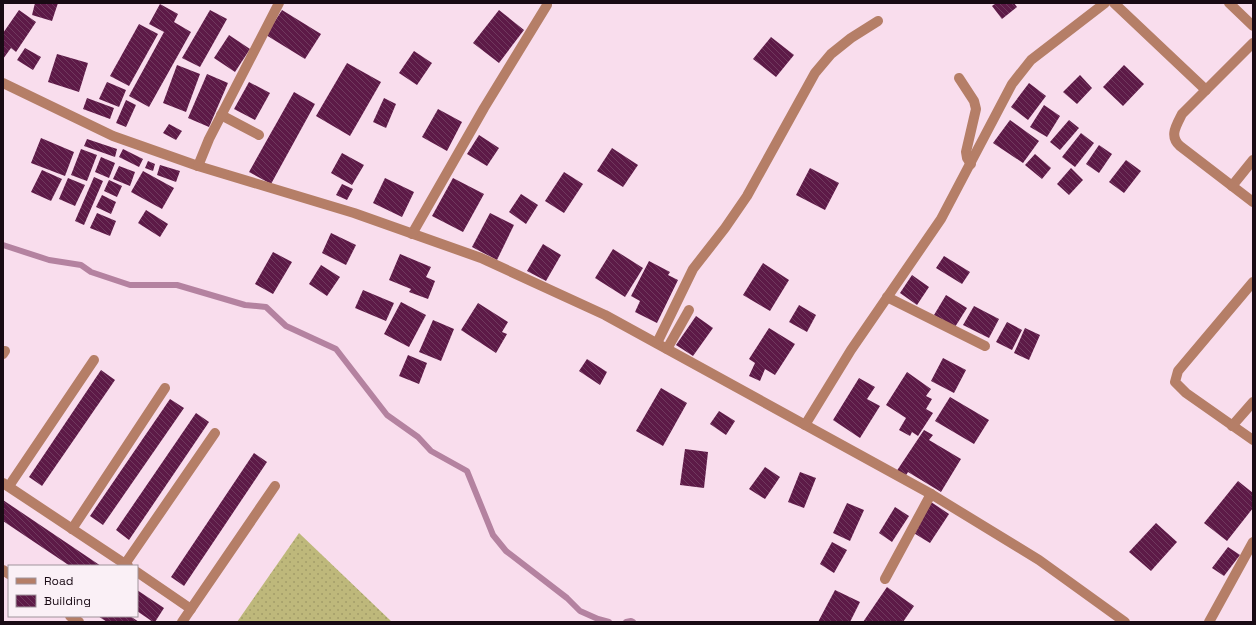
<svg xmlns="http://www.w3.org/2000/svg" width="1256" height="625" font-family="'Space Grotesk',sans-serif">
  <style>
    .grass { fill: url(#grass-dots) }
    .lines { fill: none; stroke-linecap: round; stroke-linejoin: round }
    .stream { stroke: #b482a0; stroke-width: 6 }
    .building { fill: url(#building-back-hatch) }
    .minor { stroke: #b57e67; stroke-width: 10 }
  </style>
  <defs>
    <pattern id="grass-dots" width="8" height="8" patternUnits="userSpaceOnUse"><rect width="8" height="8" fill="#beb87b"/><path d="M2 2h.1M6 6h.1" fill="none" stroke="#a39d69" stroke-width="1.8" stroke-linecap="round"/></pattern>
    <pattern id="building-back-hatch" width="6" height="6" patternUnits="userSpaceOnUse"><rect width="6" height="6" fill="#5d1a47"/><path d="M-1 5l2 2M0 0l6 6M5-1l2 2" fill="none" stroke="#70395e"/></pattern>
  </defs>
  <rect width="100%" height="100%" fill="#f9dded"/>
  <polygon class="grass" points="299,533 392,622 237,622"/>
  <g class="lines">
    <g class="stream">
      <polyline points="3,245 49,260 81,265 91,272 130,285 177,285 245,305 266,307 286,326 336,349 387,415 418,437 431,451 467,471 493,535 506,551 567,598 580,611 598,619 609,622"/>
      <polyline points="626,622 631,621 633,622"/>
    </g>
  </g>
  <g class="building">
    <polygon points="35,3 58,3 52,21 32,15"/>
    <polygon points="996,3 1014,3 1017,7 1002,19 992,6"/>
    <polygon points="160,4 178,14 174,22 191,32 149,107 129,96 164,32 149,24"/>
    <polygon points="19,10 36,22 16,52 11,48 3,59 3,33"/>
    <polygon points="210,10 227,19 200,67 182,58"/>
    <polygon points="282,10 321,34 305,59 266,35"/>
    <polygon points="499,10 524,30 499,63 473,43"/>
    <polygon points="139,24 158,34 129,86 110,76"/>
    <polygon points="229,35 250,49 235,72 214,58"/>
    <polygon points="771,37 794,55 776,77 753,59"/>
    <polygon points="25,48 41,57 33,70 17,60"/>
    <polygon points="414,51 432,63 417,85 399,73"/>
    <polygon points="57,54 88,63 79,92 48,82"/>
    <polygon points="347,63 381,82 350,136 316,116"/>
    <polygon points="177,65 200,74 186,112 163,103"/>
    <polygon points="1124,65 1144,84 1123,106 1103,87"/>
    <polygon points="207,74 228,83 209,127 188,118"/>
    <polygon points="1080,75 1092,88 1077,104 1063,92"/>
    <polygon points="107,82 126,90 119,107 99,99"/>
    <polygon points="249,82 270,93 255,120 234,109"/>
    <polygon points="1029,83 1046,96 1028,120 1011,107"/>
    <polygon points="294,92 315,104 271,184 249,172"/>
    <polygon points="87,98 114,108 110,119 83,109"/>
    <polygon points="384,98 396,104 386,128 373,122"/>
    <polygon points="126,100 136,105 126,127 116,123"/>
    <polygon points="1044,105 1060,116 1047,137 1030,127"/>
    <polygon points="438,109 462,122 447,151 422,137"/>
    <polygon points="1010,120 1039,141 1023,163 993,143"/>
    <polygon points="1069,120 1079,128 1060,150 1050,142"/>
    <polygon points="169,124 182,131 176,140 163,133"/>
    <polygon points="1081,133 1094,143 1075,167 1062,157"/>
    <polygon points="479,135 499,148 487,166 467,154"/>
    <polygon points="41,138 74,152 65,176 31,163"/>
    <polygon points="87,139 117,149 115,157 84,146"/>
    <polygon points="1099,145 1112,154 1099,173 1086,164"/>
    <polygon points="612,148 638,165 623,187 597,171"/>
    <polygon points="81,149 97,155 87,181 71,175"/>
    <polygon points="123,149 143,159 139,167 119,157"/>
    <polygon points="342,153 364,165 352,185 331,173"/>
    <polygon points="1035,154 1051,168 1042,179 1025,165"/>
    <polygon points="101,157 115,163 109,178 95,172"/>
    <polygon points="1126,160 1141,171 1124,193 1109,182"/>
    <polygon points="148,161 155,164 153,171 145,168"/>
    <polygon points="160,165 180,171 176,182 157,175"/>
    <polygon points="119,166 135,172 130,186 113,179"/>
    <polygon points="810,168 839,183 825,210 796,195"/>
    <polygon points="1071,168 1083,180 1069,195 1057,184"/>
    <polygon points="42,170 62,179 51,201 31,192"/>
    <polygon points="143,171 174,188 162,209 131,192"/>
    <polygon points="564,172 583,184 564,213 545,201"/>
    <polygon points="94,177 103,181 84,225 75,221"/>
    <polygon points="68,178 85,185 75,206 59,199"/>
    <polygon points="385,178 414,192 402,217 373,203"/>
    <polygon points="453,178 484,194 463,232 432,216"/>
    <polygon points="109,180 122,186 117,197 104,191"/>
    <polygon points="342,184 353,189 347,200 336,195"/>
    <polygon points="521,194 538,205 526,224 509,212"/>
    <polygon points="102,195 116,202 111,214 96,207"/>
    <polygon points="146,210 168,224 160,237 138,223"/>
    <polygon points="97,213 116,221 110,236 90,228"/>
    <polygon points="490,213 514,225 497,260 472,247"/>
    <polygon points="331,233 356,245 346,265 322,253"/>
    <polygon points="543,244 561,255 546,281 527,271"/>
    <polygon points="613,249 643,268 625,297 595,278"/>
    <polygon points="273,252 292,262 273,294 255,284"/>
    <polygon points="400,254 431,267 426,277 435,281 428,299 409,292 411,289 389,280"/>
    <polygon points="944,256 970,272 962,284 936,268"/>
    <polygon points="649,261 670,272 668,275 678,280 657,323 635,312 640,301 631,296"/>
    <polygon points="763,263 789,280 770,311 743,295"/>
    <polygon points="321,265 340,277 327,296 309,284"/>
    <polygon points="912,275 929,287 917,305 900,293"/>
    <polygon points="363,290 394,303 386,321 355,308"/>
    <polygon points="946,295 967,308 955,327 934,315"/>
    <polygon points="401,302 426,315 409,347 384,334"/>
    <polygon points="478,303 508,322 502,332 507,334 496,353 461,330"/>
    <polygon points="799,305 816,315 807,332 789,322"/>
    <polygon points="974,306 999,319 989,338 963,325"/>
    <polygon points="696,316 713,328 693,356 676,345"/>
    <polygon points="433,320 454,329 441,361 419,352"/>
    <polygon points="1007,322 1022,330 1012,350 996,342"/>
    <polygon points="769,328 795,344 775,375 765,369 760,381 749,376 755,363 749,359"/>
    <polygon points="1025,328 1040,335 1029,360 1014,353"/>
    <polygon points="408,355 427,363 419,384 399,376"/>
    <polygon points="943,358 966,370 954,393 931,381"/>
    <polygon points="587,359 607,372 600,385 579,371"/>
    <polygon points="101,370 115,380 42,486 29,477"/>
    <polygon points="907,372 931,389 926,396 932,399 926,409 933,413 918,436 912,432 910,436 899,430 906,418 886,405"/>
    <polygon points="859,378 875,387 867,399 880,406 860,438 833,420"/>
    <polygon points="661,388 687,403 663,446 636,431"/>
    <polygon points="950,397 989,420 974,444 935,421"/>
    <polygon points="170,399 184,408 103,525 90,516"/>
    <polygon points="719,411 735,421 726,435 710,424"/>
    <polygon points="196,413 209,422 129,540 116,530"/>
    <polygon points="924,430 933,435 929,440 961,459 941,492 908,472 905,477 896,472"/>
    <polygon points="685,449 708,452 704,488 680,485"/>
    <polygon points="254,453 267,462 184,586 171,577"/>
    <polygon points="765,467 780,477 765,499 749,489"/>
    <polygon points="800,472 816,478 804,508 788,502"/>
    <polygon points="1238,481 1253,493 1253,508 1227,541 1204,523"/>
    <polygon points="3,500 101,566 70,566 3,521"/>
    <polygon points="931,502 949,514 930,543 912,532"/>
    <polygon points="847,503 864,510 850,541 833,533"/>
    <polygon points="895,507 909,516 892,542 879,533"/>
    <polygon points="1156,523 1177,542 1151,571 1129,552"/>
    <polygon points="832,542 847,550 834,573 820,564"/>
    <polygon points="1228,547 1240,555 1224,576 1212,568"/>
    <polygon points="887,587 914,606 903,622 863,622"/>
    <polygon points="137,590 164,608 155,622 153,622 137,611"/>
    <polygon points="835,590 860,602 850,622 818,622"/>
    <polygon points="98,616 130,616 139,622 107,622"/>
  </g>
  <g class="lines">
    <g class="minor">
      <polyline points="1114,3 1206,90"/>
      <polyline points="1229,3 1253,26"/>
      <path d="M1253,43L1182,114C1176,126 1169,136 1180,146L1253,202"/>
      <polyline points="959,78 974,101 976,109 966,152 967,158 971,164"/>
      <polyline points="3,83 113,136 198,166 354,213 481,258 605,315 931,494 1039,560 1125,622"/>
      <polyline points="221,115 259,135"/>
      <polyline points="198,166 209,139 279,3"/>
      <polyline points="1232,186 1253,160"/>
      <polyline points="412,234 484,108 547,5"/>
      <polyline points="1253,282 1178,371 1175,382 1186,393 1253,440"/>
      <polyline points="887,297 985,346"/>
      <polyline points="657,343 693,269 725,228 747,196 815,73 831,54 851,38 878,21"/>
      <polyline points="667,349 689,310"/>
      <polyline points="3,354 5,351"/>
      <polyline points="805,425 851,350 941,219 1012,84 1031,60 1105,3"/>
      <polyline points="1232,426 1253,402"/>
      <polyline points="3,483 128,566"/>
      <polyline points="9,486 94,360"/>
      <polyline points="72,529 165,388"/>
      <polyline points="125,564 215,433"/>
      <polyline points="3,570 9,574"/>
      <polyline points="137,572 191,609"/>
      <polyline points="885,579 931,494"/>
      <polyline points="70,616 79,622"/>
      <polyline points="182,622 275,486"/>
      <polyline points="1209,622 1253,542"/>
    </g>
  </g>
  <rect width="1256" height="625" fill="none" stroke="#190a14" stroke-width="8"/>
  <rect x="8" y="565" width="130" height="52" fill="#faf0f6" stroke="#a0949c"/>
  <rect x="16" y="578" width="20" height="6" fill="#b57e67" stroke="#a0949c"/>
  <text x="44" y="585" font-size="12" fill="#190a14">Road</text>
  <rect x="16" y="595" width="20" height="12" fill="url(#building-back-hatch)" stroke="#a0949c"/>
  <text x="44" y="605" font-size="12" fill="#190a14">Building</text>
</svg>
